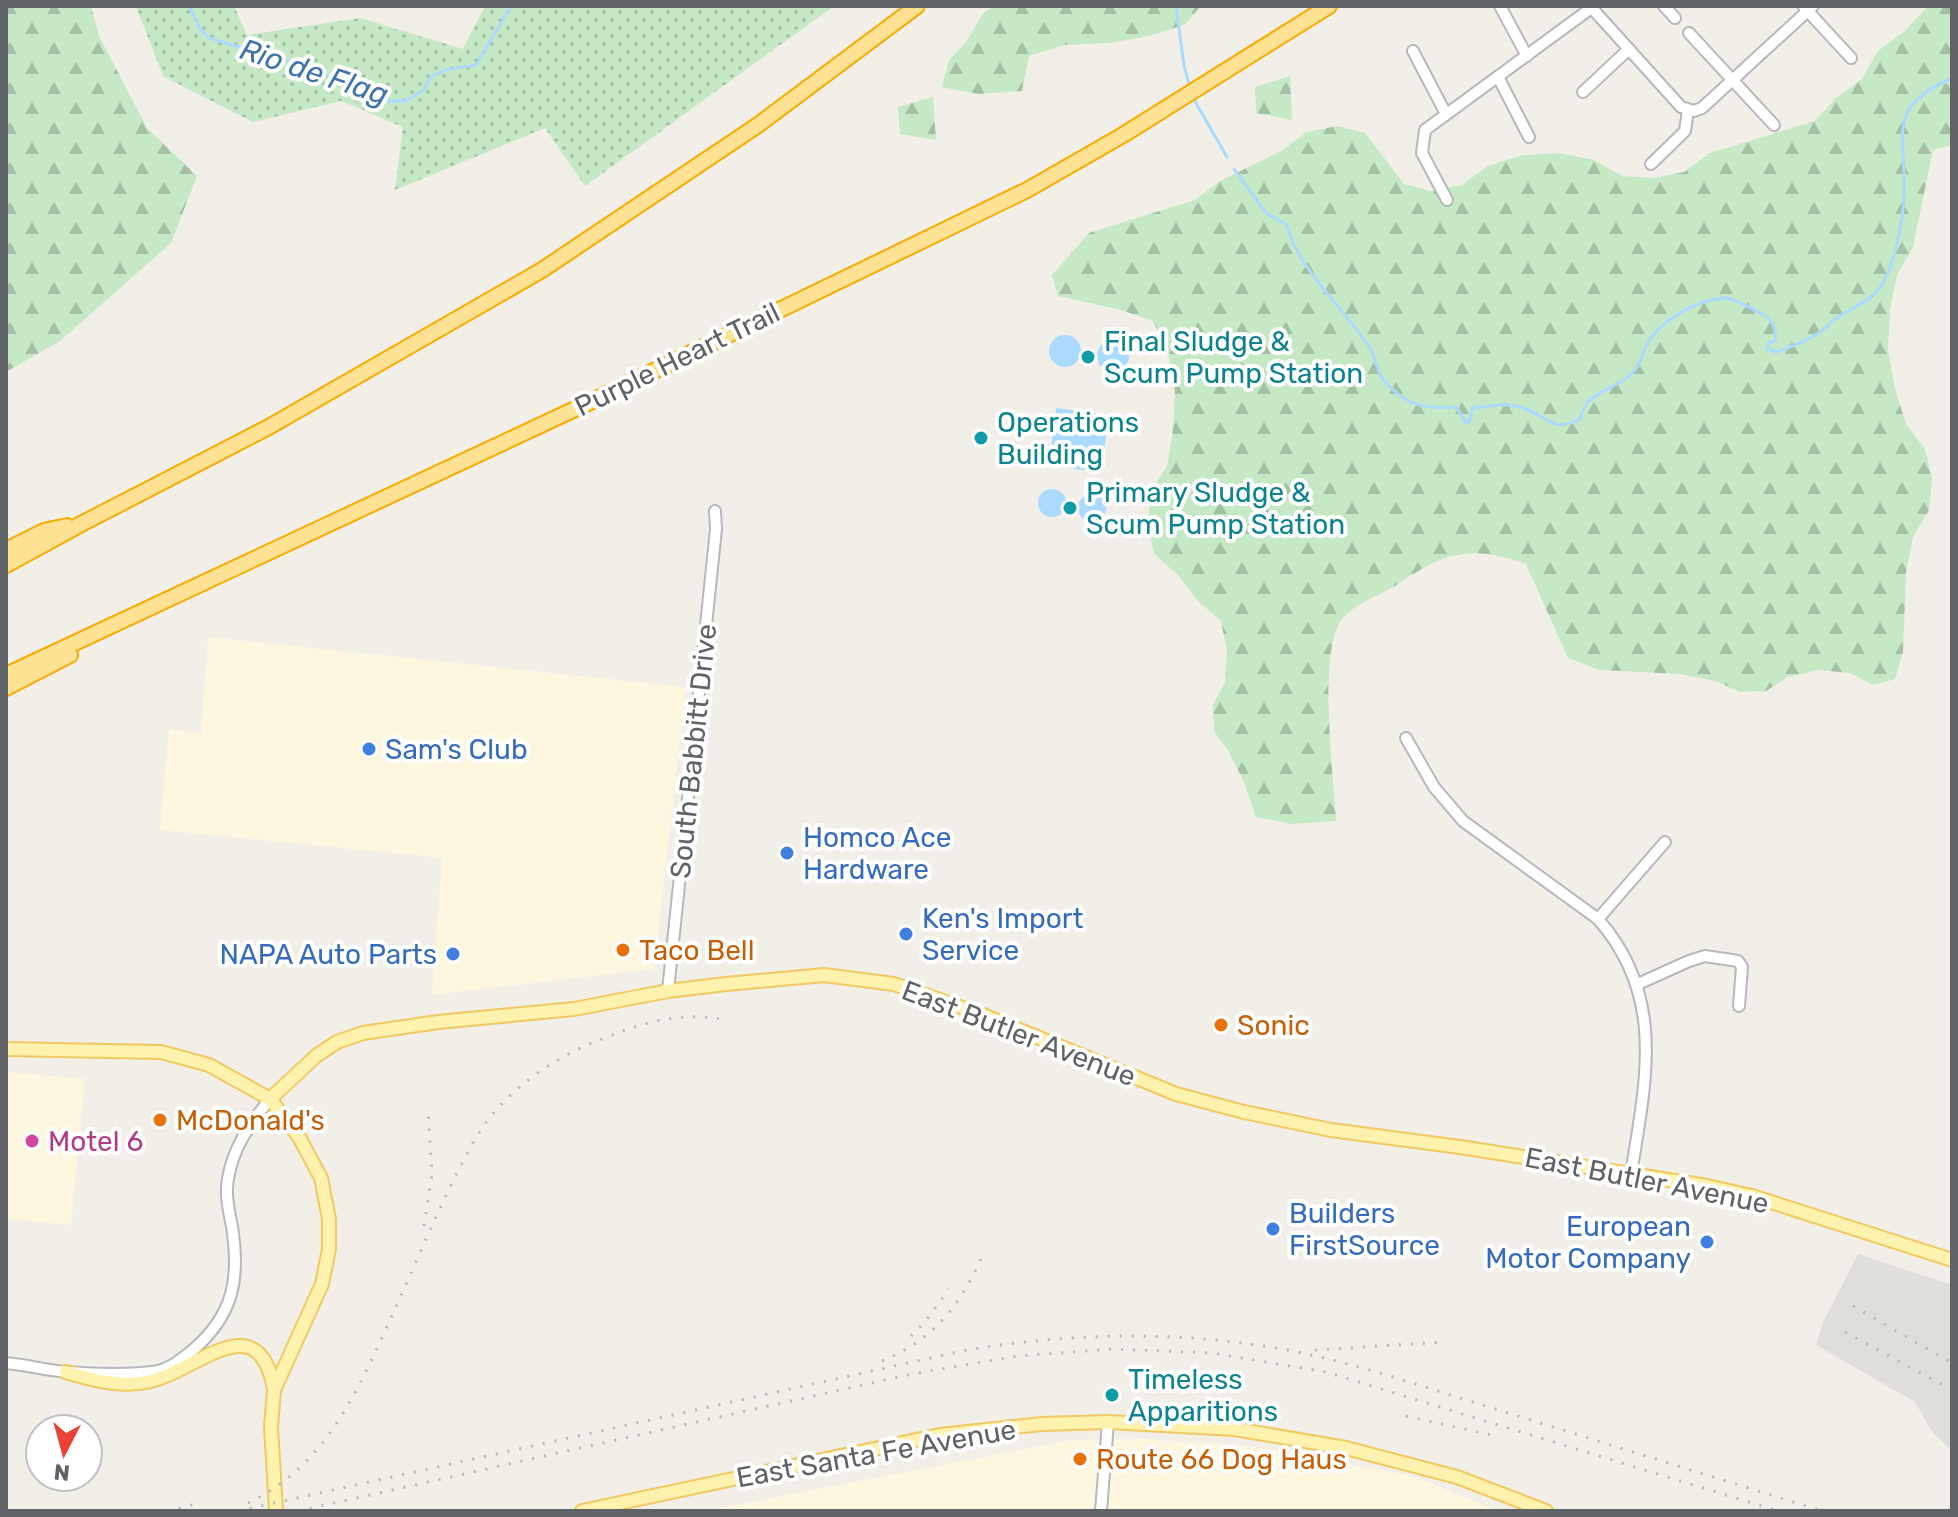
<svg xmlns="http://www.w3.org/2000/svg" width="1958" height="1517" font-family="Rubik,sans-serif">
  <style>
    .commercial { fill: #fef7e0 }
    .industrial { fill: #e0deda }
    .grass { fill: url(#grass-dots) }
    .forest { fill: url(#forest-firs) }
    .water { fill: #aadaff }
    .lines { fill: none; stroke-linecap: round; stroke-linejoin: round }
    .stream { stroke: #aadaff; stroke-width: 3 }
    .minor-casing { stroke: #b5b8bc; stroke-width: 14 }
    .major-casing { stroke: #f2c960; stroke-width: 16 }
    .highway-casing { stroke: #f9ab00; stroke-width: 18 }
    .minor { stroke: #fff; stroke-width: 10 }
    .major { stroke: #fff2af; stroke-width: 12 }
    .highway { stroke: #fde293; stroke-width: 14 }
    .rail { stroke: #b6b7b8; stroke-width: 3; stroke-dasharray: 2 10; stroke-linecap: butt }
    .culture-dot { fill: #0f9aa8; stroke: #fff; stroke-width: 3 }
    .shop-dot { fill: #3f7fe0; stroke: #fff; stroke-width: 3 }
    .food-dot { fill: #e8710a; stroke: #fff; stroke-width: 3 }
    .hotel-dot { fill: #d1479c; stroke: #fff; stroke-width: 3 }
    .labels { text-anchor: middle; stroke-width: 8; stroke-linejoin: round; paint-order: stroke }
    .culture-label { font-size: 28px; fill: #0d838f; stroke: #fff; text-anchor: start }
    .street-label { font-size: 28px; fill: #5f6368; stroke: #fff }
    .shop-label { font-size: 28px; fill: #366cbe; stroke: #fff; text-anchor: start }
    .food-label { font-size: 28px; fill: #c56008; stroke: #fff; text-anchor: start }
    .hotel-label { font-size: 28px; fill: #b23c85; stroke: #fff; text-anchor: start }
    .water-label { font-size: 30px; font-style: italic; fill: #4174aa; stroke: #fff }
  </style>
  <defs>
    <pattern id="grass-dots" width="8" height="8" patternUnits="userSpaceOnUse" patternTransform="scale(2)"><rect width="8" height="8" fill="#c5e8c5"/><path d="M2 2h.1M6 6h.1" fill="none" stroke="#a3c0a4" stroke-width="1.8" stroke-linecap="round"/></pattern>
    <pattern id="forest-firs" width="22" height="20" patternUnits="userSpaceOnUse" patternTransform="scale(2)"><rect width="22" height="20" fill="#c5e8c5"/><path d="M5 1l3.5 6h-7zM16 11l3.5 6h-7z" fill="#a3c0a4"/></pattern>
  </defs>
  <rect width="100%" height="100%" fill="#f1efe8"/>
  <g class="commercial">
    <polygon points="208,637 686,687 654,969 432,995 442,858 160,830 169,729 201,733"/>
    <polygon points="6,1072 85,1079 71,1225 6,1219"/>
    <polygon points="1146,1439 1248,1446 1413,1476 1499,1511 704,1511 1071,1440"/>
  </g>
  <polygon class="industrial" points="1858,1254 1952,1285 1952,1451 1933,1433 1915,1402 1816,1345 1823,1322"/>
  <polygon class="grass" points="136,6 234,6 247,35 360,18 463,49 485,6 834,6 585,186 545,128 395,190 403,127 341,101 253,122 163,76"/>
  <g class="forest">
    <polygon points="6,6 91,6 99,36 147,128 197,176 171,243 60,341 6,372"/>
    <polygon points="993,6 1201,6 1184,25 1149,36 1109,43 1064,45 1029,56 1022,91 978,94 942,87 949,60 966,42 982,15"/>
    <path d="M1935,6H1952V145L1933,150L1913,247L1897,275L1890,310L1888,350L1895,389L1906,424L1925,449L1932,479L1929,510L1913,537L1906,573L1903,652L1895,679L1873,685L1850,673L1819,670L1788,677L1766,691L1740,692L1716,681L1680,674L1600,670L1568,658L1526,564C1474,545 1446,551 1401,582C1383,595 1360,600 1344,617C1316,645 1334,780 1336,821L1292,824L1256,817L1244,782L1229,752L1214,731L1213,705L1225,682L1227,651L1221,621L1197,600L1178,575L1154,554L1148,524L1150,493L1167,466L1173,430L1175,391L1168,351L1153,321L1121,310L1058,296L1052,275L1089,233L1195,200L1220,181L1281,151L1307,132L1337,126L1365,133L1404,184L1431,191L1462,185L1488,166L1523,155L1558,153L1594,160L1622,176L1654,178L1684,172L1710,153L1815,121L1836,98L1862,79L1878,51L1904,32L1925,9Z"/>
    <polygon points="1290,76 1292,120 1256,113 1255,87"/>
    <polygon points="933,97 936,140 900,134 898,107"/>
  </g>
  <g class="water">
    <circle cx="1065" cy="351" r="16"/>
    <circle cx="1113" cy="356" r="16"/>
    <polygon points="1056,408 1108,415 1102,472 1049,466"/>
    <circle cx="1052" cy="503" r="14"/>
    <circle cx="1092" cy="508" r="14"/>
  </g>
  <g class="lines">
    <g class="stream">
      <polyline points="189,6 200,29 209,38 304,66 389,101 405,101 424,90 430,77 445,70 476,65 511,6"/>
      <polyline points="1176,6 1184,66 1190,87"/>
      <polyline points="1193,98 1227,157"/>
      <path d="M1234,169L1266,213L1287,225C1295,265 1347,312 1370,348C1376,358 1377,373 1384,381C1390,388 1401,397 1409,401C1422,408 1442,408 1457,407L1465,422H1469L1473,408C1491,406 1510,402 1526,409C1549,418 1553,433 1580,419C1582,414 1584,406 1588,402C1596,392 1619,385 1629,376C1644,362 1639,359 1647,344C1660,321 1697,299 1725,298C1735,298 1749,308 1759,312C1772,318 1777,327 1775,341L1768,343V349L1776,352C1789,348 1816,337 1825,328C1828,326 1830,322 1834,320C1847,310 1869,302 1879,289C1895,267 1903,221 1904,195C1907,136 1883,108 1952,78"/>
    </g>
    <g class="minor-casing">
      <g id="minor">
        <polyline points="1500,6 1527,56"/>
        <polyline points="1590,6 1681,107 1694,111 1702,108 1813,6"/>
        <polyline points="1664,6 1675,18"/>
        <polyline points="1804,7 1851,58"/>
        <polyline points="1689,33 1774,125"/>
        <polyline points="1413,51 1446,114"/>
        <polyline points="1498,77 1529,137"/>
        <polyline points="1583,92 1629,49"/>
        <polyline points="1651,164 1685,131 1688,110"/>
        <polyline points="1447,200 1422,153 1425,130 1594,6"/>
        <path d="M1406,738L1434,787L1463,821L1598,919C1666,996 1646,1080 1631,1174"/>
        <polyline points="1598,919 1665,842"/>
        <polyline points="1638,984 1689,961 1705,956 1738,961 1742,967 1739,1006"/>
        <polyline points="668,991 716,529 715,511"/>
        <path d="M6,1363C26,1365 46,1370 67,1372C94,1374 125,1375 152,1372C169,1370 182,1359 194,1349C234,1314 240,1278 232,1227C229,1211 225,1195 228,1179C233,1147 250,1124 270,1099"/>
        <polyline points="1101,1511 1108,1422"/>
      </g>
    </g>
    <g class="major-casing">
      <g id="major">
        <polyline points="6,1049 161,1052 209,1065 270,1099 299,1137 321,1178 329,1219 329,1249 322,1284 274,1390 271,1427 276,1511"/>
        <polyline points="270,1099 316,1056 337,1042 363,1033 438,1022 574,1009 668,991 726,984 824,975 894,984 983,1015 1176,1094 1244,1112 1331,1130 1460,1147 1707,1186 1752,1196 1952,1260"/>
        <path d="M66,1372C92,1380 118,1387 146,1382C194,1374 258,1301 274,1389"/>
        <polyline points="582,1511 940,1435 1042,1424 1108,1422 1235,1429 1346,1448 1457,1477 1546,1511"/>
      </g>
    </g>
    <g class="highway-casing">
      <g id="highway">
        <polyline points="6,550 44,531 67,526"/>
        <polyline points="6,565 83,523 267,428 542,270 758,125 917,6"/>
        <polyline points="6,675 588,403 1027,190 1123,135 1329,6"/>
        <polyline points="6,688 70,655"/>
      </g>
    </g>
    <use href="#minor" class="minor"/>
    <use href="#major" class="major"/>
    <use href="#highway" class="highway"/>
    <g class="rail">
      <polyline points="424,1226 432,1174 428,1110"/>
      <polyline points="1853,1306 1952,1363"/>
      <polyline points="1845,1332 1952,1390"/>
      <polyline points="911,1336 925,1322 949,1289"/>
      <polyline points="1315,1350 1443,1342"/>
      <path d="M882,1361C934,1339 958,1308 981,1259"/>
      <polyline points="1406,1416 1496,1436"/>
      <path d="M248,1503C324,1467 357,1393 390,1320C410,1276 429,1231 450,1187C464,1160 476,1132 497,1109C525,1078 562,1054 602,1039C640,1023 678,1012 720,1019"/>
      <polyline points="167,1511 196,1504"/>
      <path d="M238,1511L967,1350C1064,1334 1160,1331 1257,1345C1335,1356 1411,1383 1486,1406C1598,1441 1710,1476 1822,1511"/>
      <polyline points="298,1511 912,1374 1018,1356 1112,1349 1213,1353 1326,1372 1778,1511"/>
    </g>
  </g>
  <g class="culture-dot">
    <circle cx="1088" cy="357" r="8"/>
    <circle cx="981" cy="438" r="8"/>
    <circle cx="1070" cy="508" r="8"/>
    <circle cx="1112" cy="1395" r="8"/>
  </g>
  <g class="shop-dot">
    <circle cx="369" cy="749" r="8"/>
    <circle cx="787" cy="853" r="8"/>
    <circle cx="906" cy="934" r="8"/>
    <circle cx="453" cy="954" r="8"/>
    <circle cx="1273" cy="1229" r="8"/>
    <circle cx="1707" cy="1242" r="8"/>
  </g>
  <g class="food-dot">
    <circle cx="623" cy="950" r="8"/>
    <circle cx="1221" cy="1025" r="8"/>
    <circle cx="160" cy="1120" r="8"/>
    <circle cx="1080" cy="1459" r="8"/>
  </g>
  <circle class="hotel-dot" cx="32" cy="1141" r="8"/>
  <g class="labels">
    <g class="culture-label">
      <text x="1104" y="351">Final Sludge &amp;<tspan x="1104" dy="32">Scum Pump Station</tspan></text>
      <text x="997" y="432">Operations<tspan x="997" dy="32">Building</tspan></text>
      <text x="1086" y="502">Primary Sludge &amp;<tspan x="1086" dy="32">Scum Pump Station</tspan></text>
      <text x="1128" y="1389">Timeless<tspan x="1128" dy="32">Apparitions</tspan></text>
    </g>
    <g class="street-label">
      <text transform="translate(677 359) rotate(-26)" y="10">Purple Heart Trail</text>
      <text transform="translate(693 751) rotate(-84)" y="10">South Babbitt Drive</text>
      <text transform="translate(1019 1033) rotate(21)" y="10">East Butler Avenue</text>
      <text transform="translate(1647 1180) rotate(11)" y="10">East Butler Avenue</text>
      <text transform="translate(876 1453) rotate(-10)" y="10">East Santa Fe Avenue</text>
    </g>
    <g class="shop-label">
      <text x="385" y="759">Sam's Club</text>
      <text x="803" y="847">Homco Ace<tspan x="803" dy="32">Hardware</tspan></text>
      <text x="922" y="928">Ken's Import<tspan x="922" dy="32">Service</tspan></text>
      <text x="437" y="964" text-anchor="end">NAPA Auto Parts</text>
      <text x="1289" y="1223">Builders<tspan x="1289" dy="32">FirstSource</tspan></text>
      <text x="1691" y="1236" text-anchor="end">European<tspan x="1691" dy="32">Motor Company</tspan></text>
    </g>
    <g class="food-label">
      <text x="639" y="960">Taco Bell</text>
      <text x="1237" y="1035">Sonic</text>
      <text x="176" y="1130">McDonald's</text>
      <text x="1096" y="1469">Route 66 Dog Haus</text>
    </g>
    <g class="hotel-label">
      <text x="48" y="1151">Motel 6</text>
    </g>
    <g class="water-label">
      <text transform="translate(314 72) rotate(18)" y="10">Rio de Flag</text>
    </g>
  </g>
  <rect width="1958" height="1517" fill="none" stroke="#5f6368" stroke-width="16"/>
  <g transform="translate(64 1453) rotate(186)"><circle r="38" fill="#ffffff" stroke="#bfc1c3" stroke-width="2"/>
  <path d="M0-6L14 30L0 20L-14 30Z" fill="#ea4335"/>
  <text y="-12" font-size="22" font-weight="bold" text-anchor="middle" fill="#5f6368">N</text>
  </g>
</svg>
